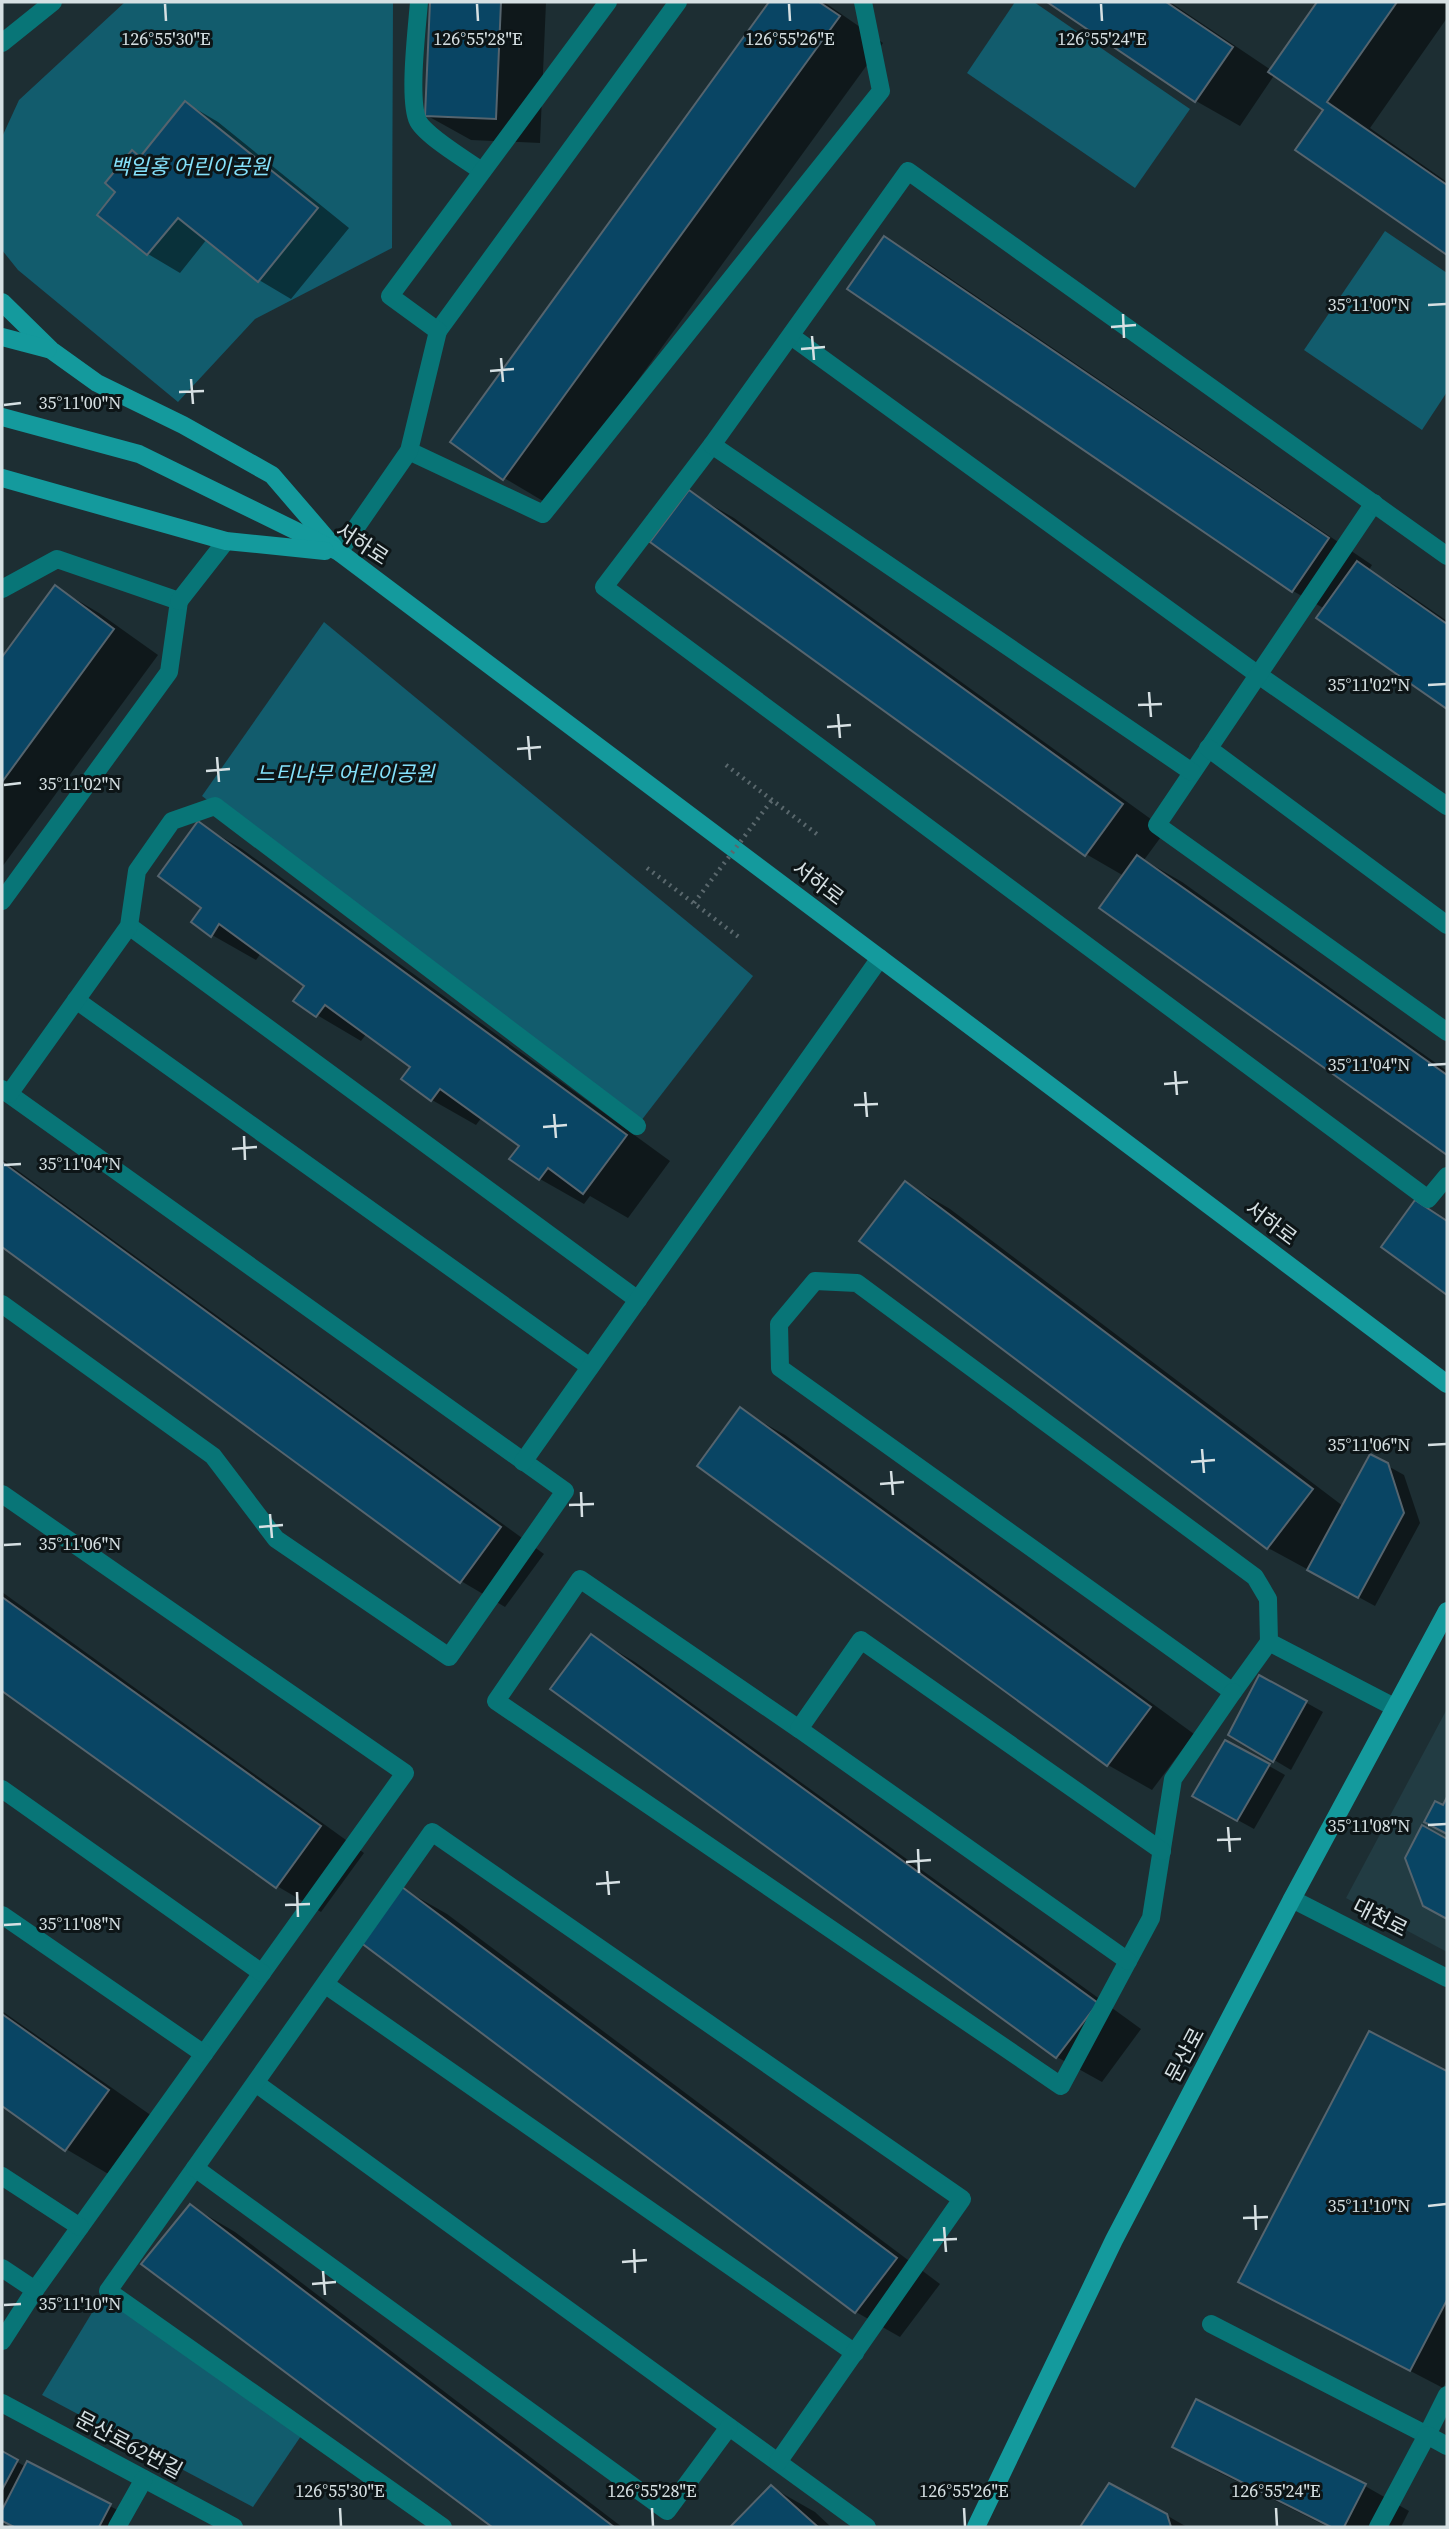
<svg xmlns="http://www.w3.org/2000/svg" width="1449" height="2529" font-family="'Source Serif 4','Noto Sans KR',serif">
  <style>
    .built { fill: #223c43 }
    .green { fill: #125c6d }
    .shadow { fill: #0007 }
    .building { fill: #094564; stroke: #55646e; stroke-width: 2 }
    .lines { fill: none; stroke-linecap: round; stroke-linejoin: round }
    .path { stroke: #5a686d; stroke-width: 4.5; stroke-dasharray: 2 5; stroke-linecap: butt }
    .lane { stroke: #087577; stroke-width: 18 }
    .street { stroke: #087577; stroke-width: 18 }
    .secondary { stroke: #149a9d; stroke-width: 18 }
    .path-bridge { stroke: #5a686d; stroke-width: 4.5; stroke-dasharray: 2 5; stroke-linecap: butt }
    .ticks { fill: none; stroke: #d6e0e3; stroke-width: 2.5 }
    .labels { text-anchor: middle; stroke-width: 6; stroke-linejoin: round; paint-order: stroke }
    .park-label { font-size: 21px; font-style: italic; fill: #85e2fc; stroke: #0d1517 }
    .street-label { font-size: 21px; fill: #d6e0e3; stroke: #0d1517 }
    .ticks-label { font-size: 18px; text-anchor: middle; fill: #d6e0e3; stroke: #0d1517; stroke-width: 6; stroke-linejoin: round; paint-order: stroke }
  </style>
  <rect width="100%" height="100%" fill="#1d2e33"/>
  <polygon class="built" points="1447,1709 1447,1952 1346,1898"/>
  <g class="green">
    <polygon points="125,2 393,2 392,248 255,319 178,402 18,270 2,250 2,137 19,100"/>
    <polygon points="1015,2 1034,2 1190,109 1135,188 967,73"/>
    <polygon points="1385,231 1447,273 1447,392 1422,430 1304,350"/>
    <polygon points="324,622 753,976 637,1126 202,796"/>
    <polygon points="107,2288 305,2430 253,2507 42,2395"/>
  </g>
  <g class="shadow">
    <polygon points="432,2 546,2 540,143 471,140 426,115"/>
    <polygon points="771,2 824,2 883,43 548,504 504,478 453,441"/>
    <polygon points="1050,2 1170,2 1271,70 1319,2 1447,2 1447,18 1370,128 1447,182 1447,253 1297,149 1325,109 1275,74 1240,126 1196,101"/>
    <polygon points="186,103 218,122 349,228 291,299 259,280 207,239 180,273 148,254 99,215 118,192 133,152 142,157"/>
    <polygon points="885,238 929,264 1372,565 1369,570 1401,589 1447,621 1447,707 1319,618 1325,609 1293,591 850,289"/>
    <polygon points="689,492 734,518 1166,830 1144,860 1182,882 1447,1071 1447,1154 1102,908 1124,876 1086,854"/>
    <polygon points="55,587 99,613 158,655 2,867 2,660"/>
    <polygon points="198,823 242,849 670,1161 628,1218 590,1196 584,1204 540,1179 512,1158 521,1146 482,1117 476,1125 432,1100 413,1067 367,1033 361,1041 317,1015 306,986 261,953 256,960 212,935 204,907"/>
    <polygon points="2,1159 544,1554 505,1607 461,1581 2,1245"/>
    <polygon points="906,1183 950,1209 1343,1506 1370,1456 1404,1475 1420,1523 1375,1606 1268,1548"/>
    <polygon points="741,1410 785,1435 1194,1734 1152,1790 1108,1765"/>
    <polygon points="2,1592 364,1853 321,1912 277,1886 2,1689"/>
    <polygon points="591,1636 635,1662 1141,2029 1102,2082 1057,2057 552,1689"/>
    <polygon points="1260,1677 1323,1712 1291,1770 1230,1734"/>
    <polygon points="1269,1766 1285,1775 1254,1829 1194,1796"/>
    <polygon points="403,1889 447,1914 940,2284 900,2337 856,2312"/>
    <polygon points="2,2011 152,2116 110,2175 66,2149 2,2104"/>
    <polygon points="1369,2033 1447,2073 1447,2380 1443,2388 1240,2282"/>
    <polygon points="191,2206 235,2232 622,2527 495,2527 144,2264"/>
    <polygon points="1197,2401 1365,2486 1409,2511 1401,2527 1328,2527 1218,2472 1174,2446"/>
    <polygon points="2,2453 26,2467 28,2463 127,2515 121,2527 16,2527 6,2522 4,2525 2,2524"/>
    <polygon points="1109,2485 1166,2515 1187,2527 1082,2527"/>
    <polygon points="771,2487 815,2512 831,2527 733,2527"/>
  </g>
  <g class="building">
    <polygon points="430,2 501,2 496,119 425,116"/>
    <polygon points="769,2 819,2 840,16 503,480 450,442"/>
    <polygon points="1047,2 1166,2 1233,47 1195,102"/>
    <polygon points="1317,2 1397,2 1327,102 1447,185 1447,255 1295,150 1323,110 1268,72"/>
    <polygon points="185,101 318,208 258,282 178,218 147,255 97,215 115,192 105,183 132,150 140,157"/>
    <polygon points="884,236 1329,538 1292,592 847,289"/>
    <polygon points="689,490 1123,804 1085,856 650,542"/>
    <polygon points="1357,561 1447,624 1447,709 1316,618"/>
    <polygon points="55,585 114,629 2,782 2,657"/>
    <polygon points="198,821 627,1135 583,1194 548,1168 539,1180 509,1159 519,1146 440,1089 431,1101 401,1079 410,1067 325,1005 316,1017 293,1001 304,986 219,924 211,937 191,922 201,908 158,876"/>
    <polygon points="1137,855 1447,1075 1447,1155 1099,908"/>
    <polygon points="2,1162 501,1527 460,1583 2,1247"/>
    <polygon points="905,1181 1313,1489 1267,1549 859,1241"/>
    <polygon points="1415,1200 1447,1221 1447,1295 1381,1247"/>
    <polygon points="740,1407 1151,1707 1107,1766 697,1466"/>
    <polygon points="1370,1454 1388,1463 1404,1513 1358,1598 1307,1570"/>
    <polygon points="2,1597 321,1826 276,1888 2,1691"/>
    <polygon points="591,1634 1098,2003 1056,2058 550,1689"/>
    <polygon points="1259,1675 1307,1701 1273,1762 1228,1735"/>
    <polygon points="1225,1740 1270,1764 1237,1821 1192,1796"/>
    <polygon points="1447,1797 1447,1834 1424,1822 1435,1801 1443,1805"/>
    <polygon points="1422,1825 1447,1839 1447,1919 1423,1906 1405,1858"/>
    <polygon points="402,1887 897,2258 855,2313 360,1942"/>
    <polygon points="2,2014 109,2090 65,2151 2,2106"/>
    <polygon points="1369,2031 1447,2071 1447,2300 1410,2371 1238,2282"/>
    <polygon points="190,2204 614,2527 492,2527 141,2264"/>
    <polygon points="1196,2399 1366,2484 1344,2527 1331,2527 1172,2447"/>
    <polygon points="2,2451 18,2460 2,2490"/>
    <polygon points="27,2461 111,2504 99,2527 14,2527 2,2521 2,2510"/>
    <polygon points="1109,2483 1167,2514 1171,2527 1080,2527"/>
    <polygon points="771,2485 818,2527 730,2527"/>
  </g>
  <g class="lines">
    <g class="path">
      <polyline points="726,765 818,835"/>
      <polyline points="647,868 740,938"/>
    </g>
    <g class="lane">
      <path d="M419,2C417,28 408,100 418,121C426,136 467,161 482,171"/>
      <polyline points="438,331 678,2"/>
      <polyline points="791,336 1257,674 1447,806"/>
      <polyline points="712,445 604,587 1428,1199 1447,1176"/>
      <polyline points="409,451 543,514 881,91 863,2"/>
      <polyline points="1374,503 1157,825 1447,1032"/>
      <polyline points="339,552 409,451 438,331 390,296 608,2"/>
      <polyline points="2,589 57,559 179,601 169,672 2,901"/>
      <polyline points="179,601 226,541"/>
      <polyline points="1208,748 1447,925"/>
      <polyline points="1192,772 712,445 908,171 1447,556"/>
      <polyline points="129,926 638,1300"/>
      <polyline points="76,1000 590,1367"/>
      <polyline points="2,1089 565,1491 449,1657 276,1539 213,1456 2,1304"/>
      <polyline points="9,1094 129,926 137,871 172,821 215,806 637,1126"/>
      <polyline points="523,1462 880,958"/>
      <polyline points="2,1494 405,1773 35,2290 2,2341"/>
      <polyline points="1269,1642 1233,1692 780,1368 779,1324 815,1281 857,1283 1255,1577 1268,1599 1269,1642 1394,1707"/>
      <polyline points="799,1729 580,1579 496,1701 1061,2086 1151,1918 1173,1779 1233,1692"/>
      <polyline points="2,1789 262,1973"/>
      <polyline points="2,1915 204,2054"/>
      <polyline points="1128,1961 799,1729 861,1640 1162,1851"/>
      <polyline points="326,1985 855,2353"/>
      <polyline points="257,2084 867,2527"/>
      <polyline points="195,2168 108,2291 443,2527"/>
      <polyline points="2,2176 80,2227"/>
      <polyline points="2,2268 35,2290"/>
      <polyline points="1211,2324 1427,2435 1447,2395"/>
      <polyline points="2,2403 234,2527"/>
      <polyline points="729,2427 667,2511 195,2168 432,1832 962,2199 778,2462"/>
      <polyline points="1378,2527 1427,2435 1447,2446"/>
    </g>
    <g class="street">
      <polyline points="2,43 53,2"/>
      <polyline points="1292,1899 1447,1978"/>
      <polyline points="117,2527 144,2479"/>
    </g>
    <g class="secondary">
      <polyline points="2,302 51,350 97,383 183,425 272,475 334,547"/>
      <polyline points="2,337 48,349"/>
      <polyline points="2,417 139,454 339,552 1447,1384"/>
      <polyline points="2,478 226,541 325,551"/>
      <polyline points="976,2527 1114,2240 1292,1899 1447,1611"/>
    </g>
    <polyline class="path-bridge" points="694,903 772,800"/>
  </g>
  <path class="ticks" d="M165,4L166,21M477,4L478,21M789,4L790,21M1101,4L1102,21M1428,305L1446,304M1123,314L1124,338M1111,327L1136,325M812,336L814,360M801,349L825,347M501,358L503,382M490,371L514,369M191,379L193,404M179,392L204,391M4,405L21,403M1428,685L1446,684M1149,692L1151,717M1138,705L1162,704M838,714L840,738M827,727L851,725M528,736L530,760M517,749L541,747M217,757L219,782M206,771L230,769M4,785L21,783M1428,1065L1446,1064M1175,1071L1177,1095M1164,1084L1188,1082M865,1092L867,1117M854,1105L878,1104M554,1114L556,1138M543,1127L567,1125M244,1136L245,1160M232,1149L257,1147M4,1165L21,1164M1428,1445L1446,1444M1202,1449L1204,1473M1191,1462L1215,1460M891,1471L893,1495M880,1484L904,1482M581,1492L582,1517M569,1505L594,1504M270,1514L272,1538M259,1527L283,1525M4,1545L21,1544M1428,1825L1446,1824M1228,1827L1230,1852M1217,1840L1241,1839M918,1849L919,1873M906,1862L931,1860M607,1871L609,1895M596,1884L620,1882M297,1892L298,1917M285,1905L310,1904M4,1925L21,1924M1255,2205L1256,2230M1428,2206L1446,2204M1243,2218L1268,2217M944,2227L946,2252M933,2240L957,2239M634,2249L635,2273M622,2262L647,2260M323,2271L325,2295M312,2284L336,2282M4,2305L21,2304M340,2508L341,2526M652,2508L653,2526M964,2508L965,2526M1276,2508L1277,2526"/>
  <g class="labels">
    <g class="park-label">
      <text x="190" y="174">백일홍 어린이공원</text>
      <text x="345" y="781">느티나무 어린이공원</text>
    </g>
    <g class="street-label">
      <text transform="translate(362 544) rotate(33)" y="7">서하로</text>
      <text transform="translate(818 883) rotate(37)" y="7">서하로</text>
      <text transform="translate(1271 1223) rotate(37)" y="7">서하로</text>
      <text transform="translate(1380 1918) rotate(27)" y="7">대천로</text>
      <text transform="translate(1185 2055) rotate(-62)" y="7">문산로</text>
      <text transform="translate(129 2445) rotate(28)" y="7">문산로62번길</text>
    </g>
  </g>
  <g class="ticks-label">
    <text x="166" y="45">126°55'30"E</text>
    <text x="478" y="45">126°55'28"E</text>
    <text x="790" y="45">126°55'26"E</text>
    <text x="1102" y="45">126°55'24"E</text>
    <text x="1369" y="311">35°11'00"N</text>
    <text x="80" y="409">35°11'00"N</text>
    <text x="1369" y="691">35°11'02"N</text>
    <text x="80" y="790">35°11'02"N</text>
    <text x="1369" y="1071">35°11'04"N</text>
    <text x="80" y="1170">35°11'04"N</text>
    <text x="1369" y="1451">35°11'06"N</text>
    <text x="80" y="1550">35°11'06"N</text>
    <text x="1369" y="1832">35°11'08"N</text>
    <text x="80" y="1930">35°11'08"N</text>
    <text x="1369" y="2212">35°11'10"N</text>
    <text x="80" y="2310">35°11'10"N</text>
    <text x="340" y="2497">126°55'30"E</text>
    <text x="652" y="2497">126°55'28"E</text>
    <text x="964" y="2497">126°55'26"E</text>
    <text x="1276" y="2497">126°55'24"E</text>
  </g>
  <rect width="1449" height="2529" fill="none" stroke="#d6e0e3" stroke-width="7"/>
</svg>
